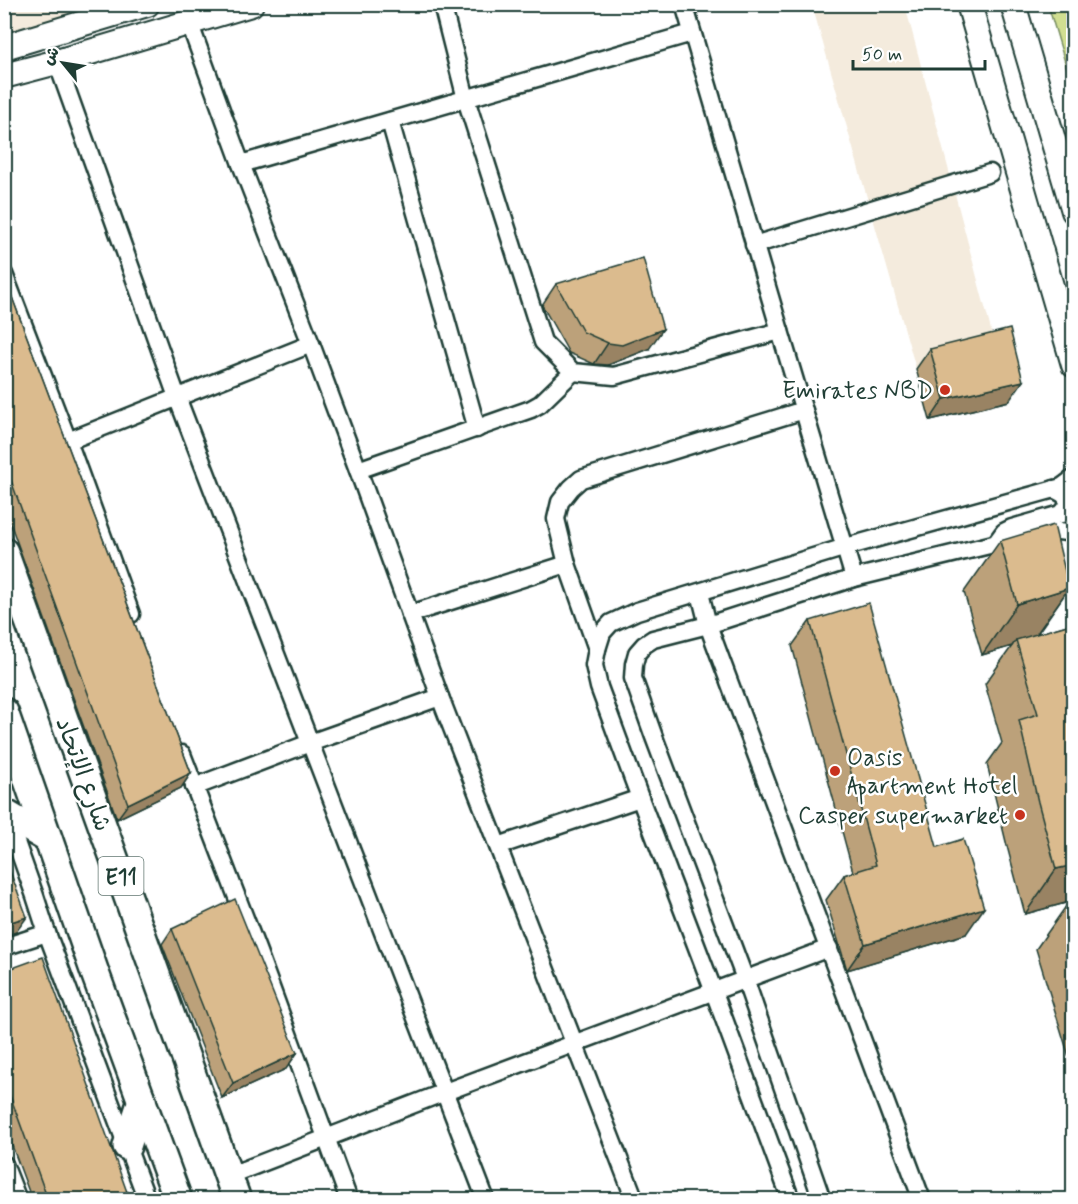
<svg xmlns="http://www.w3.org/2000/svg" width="1078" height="1204" font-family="Mynerve,'Playpen Sans Arabic',sans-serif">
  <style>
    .built { fill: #f4ebdd }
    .green { fill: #d1de91; stroke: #788e62; stroke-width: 1.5 }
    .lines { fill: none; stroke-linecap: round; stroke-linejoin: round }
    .street-casing { stroke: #1f3d34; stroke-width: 21 }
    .secondary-casing { stroke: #1f3d34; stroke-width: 28 }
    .primary-casing { stroke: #1f3d34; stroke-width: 32 }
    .street { stroke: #fff; stroke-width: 16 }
    .secondary { stroke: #fff; stroke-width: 24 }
    .primary { stroke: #fff; stroke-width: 27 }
    .wall { fill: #bca17a; stroke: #1f3d34; stroke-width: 1.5 }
    .shaded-wall { fill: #998363; stroke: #1f3d34; stroke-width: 1.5 }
    .building { fill: #dbbb8e; stroke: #1f3d34; stroke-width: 1.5 }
    .poi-dot { fill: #c8321e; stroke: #fff; stroke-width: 2 }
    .labels { text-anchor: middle; stroke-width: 5; stroke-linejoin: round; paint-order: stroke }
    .shield { fill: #fff; stroke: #627771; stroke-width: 1.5 }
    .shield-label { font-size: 22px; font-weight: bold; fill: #1f3d34 }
    .poi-label { font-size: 24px; fill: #1f3d34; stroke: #fff; text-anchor: end }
    .street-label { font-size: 24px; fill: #1f3d34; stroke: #fff }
  </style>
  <rect width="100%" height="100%" fill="#fff"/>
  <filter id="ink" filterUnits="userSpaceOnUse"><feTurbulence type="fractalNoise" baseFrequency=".0167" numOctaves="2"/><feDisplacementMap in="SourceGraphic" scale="12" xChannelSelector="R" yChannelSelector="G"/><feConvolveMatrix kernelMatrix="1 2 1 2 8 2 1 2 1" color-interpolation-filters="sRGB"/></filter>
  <g filter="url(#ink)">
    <g class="built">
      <polygon points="5,5 124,5 5,38"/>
      <polygon points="812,5 905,5 996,349 916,369"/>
    </g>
    <polygon class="green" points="1048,5 1073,5 1073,89"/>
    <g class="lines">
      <g class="street-casing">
        <g id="street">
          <polyline points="442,4 466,99 543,342 573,372 614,376 780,331"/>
          <polyline points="684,4 780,331 854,578"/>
          <polyline points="189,22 241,164 311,344 358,470 440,697 635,1200"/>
          <polyline points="57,62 177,397 486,1200"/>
          <polyline points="390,121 477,429"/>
          <polyline points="241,164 692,33"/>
          <polyline points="754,245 990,173"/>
          <polyline points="4,274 68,441 131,614"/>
          <polyline points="68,441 311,344"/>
          <polyline points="358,470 531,409 540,404 573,372"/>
          <path d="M996,543L1004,532L1012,528L1061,514C1066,509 1068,506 1068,500L1063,494L1054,489"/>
          <polyline points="700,593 708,625 922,1200"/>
          <polyline points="410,614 567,564"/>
          <polyline points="597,649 567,564 556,519 560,502 571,488 581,479 804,410"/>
          <polyline points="182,754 258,952 349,1200"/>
          <polyline points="194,787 310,743 440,697"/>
          <polyline points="6,814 35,896 47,933 147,1200"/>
          <polyline points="498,846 640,798"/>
          <polyline points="4,947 47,933"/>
          <polyline points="4,1164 18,1200"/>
          <polyline points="228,1176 445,1092 829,948"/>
          <polyline points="791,1200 714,992 640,798 599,687 594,665 597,649 602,633 611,623 637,611 846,547 1062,487 1074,478"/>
          <polyline points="822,1200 745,979 654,737 633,678 634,664 637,653 644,645 653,639 708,625 854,578 1051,530 1074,533"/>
        </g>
      </g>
      <g class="secondary-casing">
        <g id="secondary">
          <polyline points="969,4 1074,365"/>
          <polyline points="1013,4 1074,211"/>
          <polyline points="4,47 147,4"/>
          <polyline points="4,76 57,62 251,4"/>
        </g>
      </g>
      <g class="primary-casing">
        <g id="primary">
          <polyline points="4,552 237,1200"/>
          <polyline points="4,712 95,973 178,1200"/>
          <polyline points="6,814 48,839"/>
          <polyline points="127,1146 142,1100"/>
        </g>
      </g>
      <use href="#street" class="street"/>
      <use href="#secondary" class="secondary"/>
      <use href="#primary" class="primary"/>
    </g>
    <g class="wall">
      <polygon points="4,276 191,773 181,788 117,819 4,506"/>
      <polygon points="556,284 649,349 608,365 594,364 569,353 542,305"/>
      <polygon points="930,349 1009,401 930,420 916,369"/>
      <polygon points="1000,541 1069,588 1037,634 1074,623 1074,1073 1036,949 1069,902 1025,914 1007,846 987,764 1002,743 985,684 1012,646 982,655 964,592"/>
      <polygon points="810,621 937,847 966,934 847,970 826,900 844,875 853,872 792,646"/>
      <polygon points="172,929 297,1053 286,1069 222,1098 162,944"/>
      <polygon points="4,971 127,1192 122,1200 32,1200 4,1124"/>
    </g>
    <g class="shaded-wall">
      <polygon points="663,329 649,349 608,365 594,364 608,343"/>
      <polygon points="1023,381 1009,401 930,420 944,399"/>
      <polygon points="1069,588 1033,639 1016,640 1012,646 982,655 1017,604"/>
      <polygon points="191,773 181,788 117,819 128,804"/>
      <polygon points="1074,865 1074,895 1069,902 1025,914 1056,869"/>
      <polygon points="984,908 966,934 847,970 865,944"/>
      <polygon points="27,917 16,932 4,936 4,928 7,925 11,922"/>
      <polygon points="297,1053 286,1069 222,1098 233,1083"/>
      <polygon points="127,1192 122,1200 107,1200"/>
    </g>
    <g class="building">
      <polygon points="643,258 663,329 622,345 608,343 583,332 556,284"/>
      <polygon points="4,276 191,773 128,804 4,461"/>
      <polygon points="1010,329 1023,381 944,399 930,349"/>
      <polygon points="1054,525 1069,588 1017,604 1000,541"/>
      <polygon points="869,603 937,847 963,839 984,908 865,944 844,875 876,865 810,621"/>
      <polygon points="1074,623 1074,865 1056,869 1038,802 1019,720 1038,714 1016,640"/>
      <polygon points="4,855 27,917 11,922 7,925 4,929"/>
      <polygon points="235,899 297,1053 233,1083 172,929"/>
      <polygon points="43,957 127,1192 107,1200 48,1200 4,1079 4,971"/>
      <polygon points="4,1181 8,1190 4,1191"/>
    </g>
  </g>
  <g class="poi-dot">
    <circle cx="945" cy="390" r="6"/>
    <circle cx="835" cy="771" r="6"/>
    <circle cx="1020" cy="815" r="6"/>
  </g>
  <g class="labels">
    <rect class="shield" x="98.5" y="857" width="45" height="38" rx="4.5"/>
    <g class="shield-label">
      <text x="121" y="884">E11</text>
    </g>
    <g class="poi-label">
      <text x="933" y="398">Emirates NBD</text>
      <text x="847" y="765" text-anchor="start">Oasis<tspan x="847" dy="28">Apartment Hotel</tspan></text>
      <text x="1008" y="823">Casper supermarket</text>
    </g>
    <g class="street-label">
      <text transform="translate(84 774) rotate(70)" y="8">شارع الإتحاد</text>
    </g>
  </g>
  <rect width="1078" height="1204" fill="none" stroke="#fff" stroke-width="24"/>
  <rect x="12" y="12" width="1054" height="1180" fill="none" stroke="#1f3d34" stroke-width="2" filter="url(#ink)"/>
  <g transform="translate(63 63) rotate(300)" stroke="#ffffff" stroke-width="4.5" paint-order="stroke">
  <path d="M0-4.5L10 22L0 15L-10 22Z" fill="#1f3d34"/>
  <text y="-9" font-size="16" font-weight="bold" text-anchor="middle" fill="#1f3d34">ش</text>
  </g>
  <path d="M853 60v9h132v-9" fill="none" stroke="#1f3d34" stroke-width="3"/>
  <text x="862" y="60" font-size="18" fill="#1f3d34" stroke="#ffffff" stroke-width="4.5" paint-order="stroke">50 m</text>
</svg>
